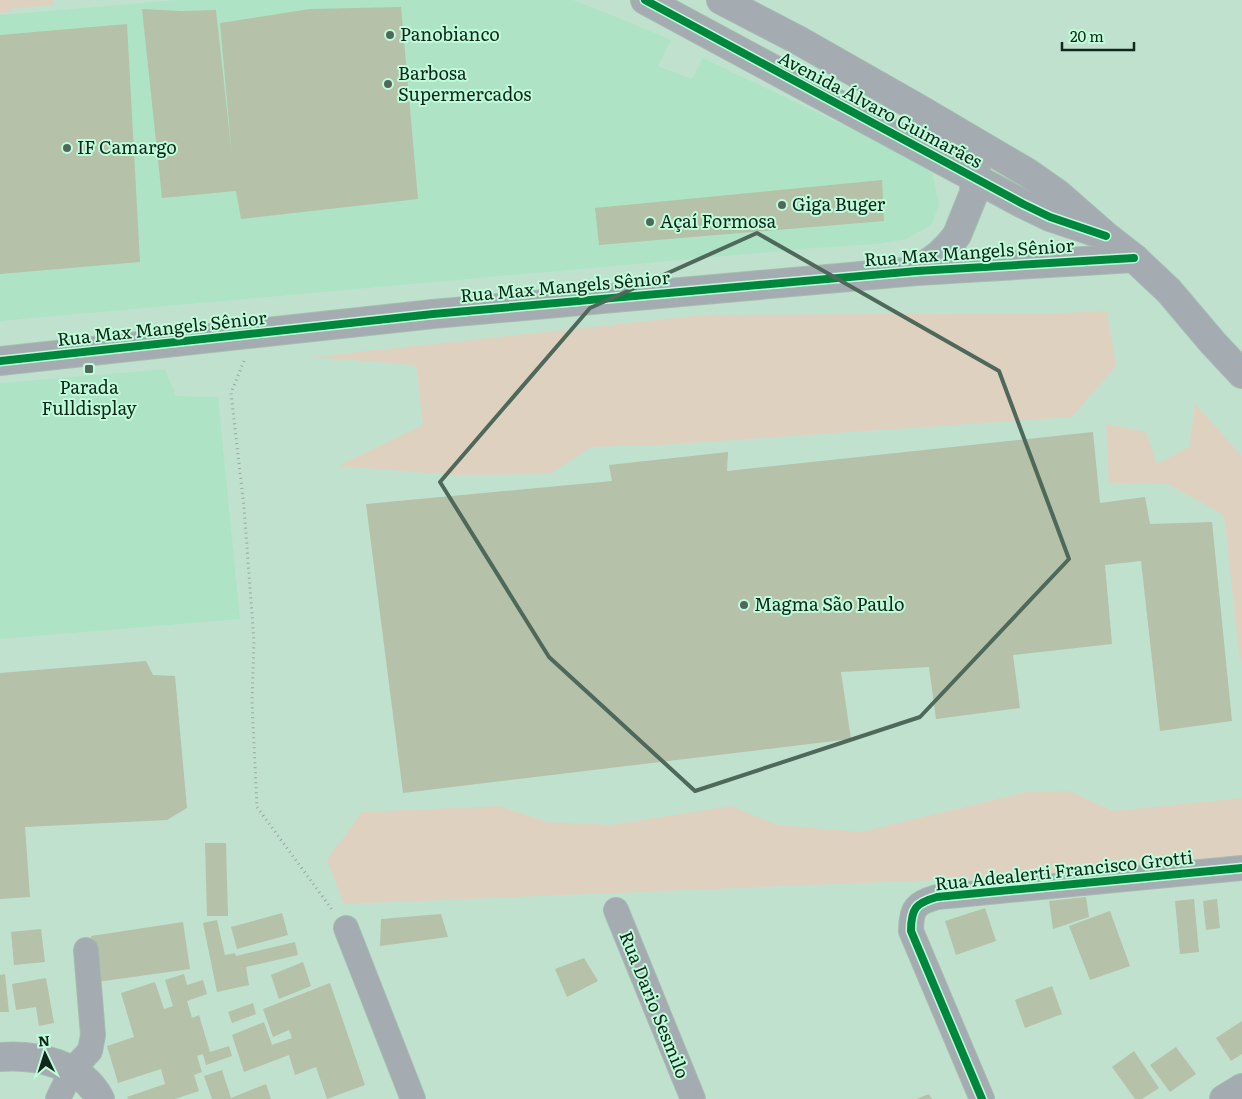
<svg xmlns="http://www.w3.org/2000/svg" width="1242" height="1099" font-family="Literata,serif">
  <style>
    .built { fill: #afe3c6 }
    .green { fill: #dfd1c0 }
    .building { fill: #b5c1a9 }
    .lines { fill: none; stroke-linecap: round; stroke-linejoin: round }
    .minor-casing { stroke: #a4bdaf; stroke-width: 26 }
    .tertiary-casing { stroke: #a4bdaf; stroke-width: 30 }
    .path { stroke: #98a6a3; stroke-width: 3; stroke-dasharray: 1 4; stroke-linecap: butt }
    .minor { stroke: #a4abb1; stroke-width: 24 }
    .tertiary { stroke: #a4abb1; stroke-width: 28 }
    .cycleway-casing { stroke: #c0fcda; stroke-width: 11 }
    .cycleway { stroke: #00873e; stroke-width: 8 }
    .marked { fill: none; stroke: #4e695a; stroke-width: 4; stroke-linejoin: round }
    .poi-dot { fill: #4e695a; stroke: #c0fcda; stroke-width: 2 }
    .labels { text-anchor: middle; stroke-width: 4; stroke-linejoin: round; paint-order: stroke }
    .poi-label { font-size: 18px; fill: #10281b; stroke: #c0fcda; text-anchor: start }
    .street-label { font-size: 18px; fill: #10281b; stroke: #c0fcda }
  </style>
  <rect width="100%" height="100%" fill="#c1e1cf"/>
  <g class="built">
    <polygon points="175,0 573,0 629,22 671,40 658,66 692,79 703,58 931,167 939,204 932,224 907,239 878,244 815,248 0,321 0,15"/>
    <polygon points="165,369 176,396 218,397 240,619 0,639 0,383"/>
  </g>
  <g class="green">
    <polygon points="0,0 54,0 54,5 10,9 10,12 0,13"/>
    <polygon points="1107,311 1116,366 1072,417 659,445 591,447 550,474 453,475 338,466 423,425 416,365 311,357 704,315 1064,313"/>
    <polygon points="1195,403 1242,457 1242,659 1240,663 1224,515 1168,484 1109,483 1106,424 1146,432 1157,464 1189,447"/>
    <polygon points="1069,791 1113,811 1242,798 1242,857 1085,874 344,904 327,860 362,812 500,806 547,822 610,825 731,806 778,825 861,832 1026,792"/>
  </g>
  <g class="building">
    <polygon points="401,7 418,199 241,219 236,191 162,198 142,9 181,11 216,10 232,156 220,23 310,9"/>
    <polygon points="127,24 140,262 0,274 0,35"/>
    <polygon points="882,180 884,221 599,245 595,208"/>
    <polygon points="1093,432 1100,503 1145,497 1150,524 1212,522 1232,721 1160,731 1141,561 1105,565 1112,644 1013,655 1020,708 936,719 929,667 841,672 851,739 403,793 366,504 612,481 609,465 728,452 727,471"/>
    <polygon points="146,661 153,675 175,676 187,808 167,820 25,827 30,897 0,899 0,673"/>
    <polygon points="205,843 226,843 228,916 207,916"/>
    <polygon points="1086,897 1089,917 1053,929 1049,901"/>
    <polygon points="1194,899 1199,952 1180,954 1175,901"/>
    <polygon points="1217,899 1220,928 1206,930 1203,901"/>
    <polygon points="985,908 996,941 956,955 945,921"/>
    <polygon points="1110,911 1130,966 1090,980 1069,926"/>
    <polygon points="282,913 288,935 237,949 231,927"/>
    <polygon points="441,914 448,937 380,946 381,919"/>
    <polygon points="217,920 225,955 235,953 236,956 295,942 298,955 246,967 249,985 217,992 203,923"/>
    <polygon points="183,922 190,969 97,982 91,936"/>
    <polygon points="41,929 45,962 14,965 11,932"/>
    <polygon points="584,958 598,981 567,997 555,969"/>
    <polygon points="303,962 311,986 279,999 271,975"/>
    <polygon points="5,974 9,1012 0,1012 0,975"/>
    <polygon points="184,974 187,985 203,980 207,994 187,1001 192,1018 199,1015 210,1052 229,1046 232,1056 206,1065 203,1054 197,1056 202,1072 194,1075 199,1091 175,1099 128,1099 127,1097 165,1084 161,1069 118,1083 107,1046 134,1037 121,993 155,982 164,1009 173,1006 165,980"/>
    <polygon points="46,978 54,1023 39,1026 36,1007 16,1010 12,984"/>
    <polygon points="330,983 365,1085 327,1099 316,1067 295,1075 289,1055 244,1072 232,1035 264,1022 272,1045 292,1038 289,1030 273,1037 263,1009"/>
    <polygon points="1052,986 1062,1014 1025,1028 1015,1000"/>
    <polygon points="253,1003 256,1014 232,1023 228,1012"/>
    <polygon points="1242,1021 1242,1054 1231,1061 1216,1038"/>
    <polygon points="1176,1047 1196,1074 1170,1092 1150,1065"/>
    <polygon points="1134,1051 1159,1088 1142,1099 1135,1099 1112,1067"/>
    <polygon points="222,1070 231,1098 266,1084 271,1099 212,1099 204,1076"/>
    <polygon points="929,1094 932,1099 916,1099"/>
  </g>
  <g class="lines">
    <g class="minor-casing">
      <g id="minor">
        <polyline points="616,910 693,1099"/>
        <polyline points="346,928 413,1099"/>
        <polyline points="58,1099 72,1070 90,1051 93,1035 86,950"/>
        <path d="M982,1099L911,931C911,908 916,903 937,897L1242,868"/>
      </g>
    </g>
    <g class="tertiary-casing">
      <g id="tertiary">
        <polyline points="645,0 1023,204 1050,217 1095,232"/>
        <polyline points="721,0 798,40 921,110 1028,173 1058,194 1106,236 1134,258 1169,291 1213,343 1242,374"/>
        <polyline points="917,271 939,255 949,245 957,235 974,193 975,171 977,162"/>
        <polyline points="0,361 433,314 917,271 1134,258"/>
        <path d="M0,1057C36,1054 82,1064 100,1099"/>
        <polyline points="1224,1099 1242,1088"/>
      </g>
    </g>
    <polyline class="path" points="244,361 231,393 244,507 254,641 252,702 257,807 333,911"/>
    <use href="#minor" class="minor"/>
    <use href="#tertiary" class="tertiary"/>
    <g class="cycleway-casing">
      <g id="cycleway">
        <polyline points="645,0 1023,204 1050,217 1106,236"/>
        <polyline points="0,361 433,314 917,271 1134,258"/>
        <path d="M982,1099L911,931C911,908 916,903 937,897L1242,868"/>
      </g>
    </g>
    <use href="#cycleway" class="cycleway"/>
  </g>
  <path class="marked" d="M757,233L999,371L1069,559L920,717L695,791L549,657L440,482L590,308Z"/>
  <g class="poi-dot">
    <circle cx="390" cy="35" r="5"/>
    <circle cx="388" cy="84" r="5"/>
    <circle cx="67" cy="148" r="5"/>
    <circle cx="782" cy="205" r="5"/>
    <circle cx="650" cy="222" r="5"/>
    <rect x="84" y="364" width="10" height="10" rx="2.5"/>
    <circle cx="744" cy="605" r="5"/>
  </g>
  <g class="labels">
    <g class="poi-label">
      <text x="400" y="41">Panobianco</text>
      <text x="398" y="80">Barbosa<tspan x="398" dy="21">Supermercados</tspan></text>
      <text x="77" y="154">IF Camargo</text>
      <text x="792" y="211">Giga Buger</text>
      <text x="660" y="228">Açaí Formosa</text>
      <text x="89" y="394" text-anchor="middle">Parada<tspan x="89" dy="21">Fulldisplay</tspan></text>
      <text x="754" y="611">Magma São Paulo</text>
    </g>
    <g class="street-label">
      <text transform="translate(880 110) rotate(28)" y="6">Avenida Álvaro Guimarães</text>
      <text transform="translate(969 253) rotate(-4)" y="6">Rua Max Mangels Sênior</text>
      <text transform="translate(565 287) rotate(-5)" y="6">Rua Max Mangels Sênior</text>
      <text transform="translate(162 329) rotate(-6)" y="6">Rua Max Mangels Sênior</text>
      <text transform="translate(1064 871) rotate(-6)" y="6">Rua Adealerti Francisco Grotti</text>
      <text transform="translate(654 1005) rotate(68)" y="6">Rua Dario Sesmilo</text>
    </g>
  </g>
  <g transform="translate(45 1054) rotate(356)" stroke="#c0fcda" stroke-width="4" paint-order="stroke">
  <path d="M0-4L9 19L0 12L-9 19Z" fill="#10281b"/>
  <text y="-8" font-size="14" font-weight="bold" text-anchor="middle" fill="#10281b">N</text>
  </g>
  <path d="M1062 42v8h72v-8" fill="none" stroke="#10281b" stroke-width="2.5"/>
  <text x="1070" y="42" font-size="15" fill="#10281b" stroke="#c0fcda" stroke-width="4" paint-order="stroke">20 m</text>
</svg>
